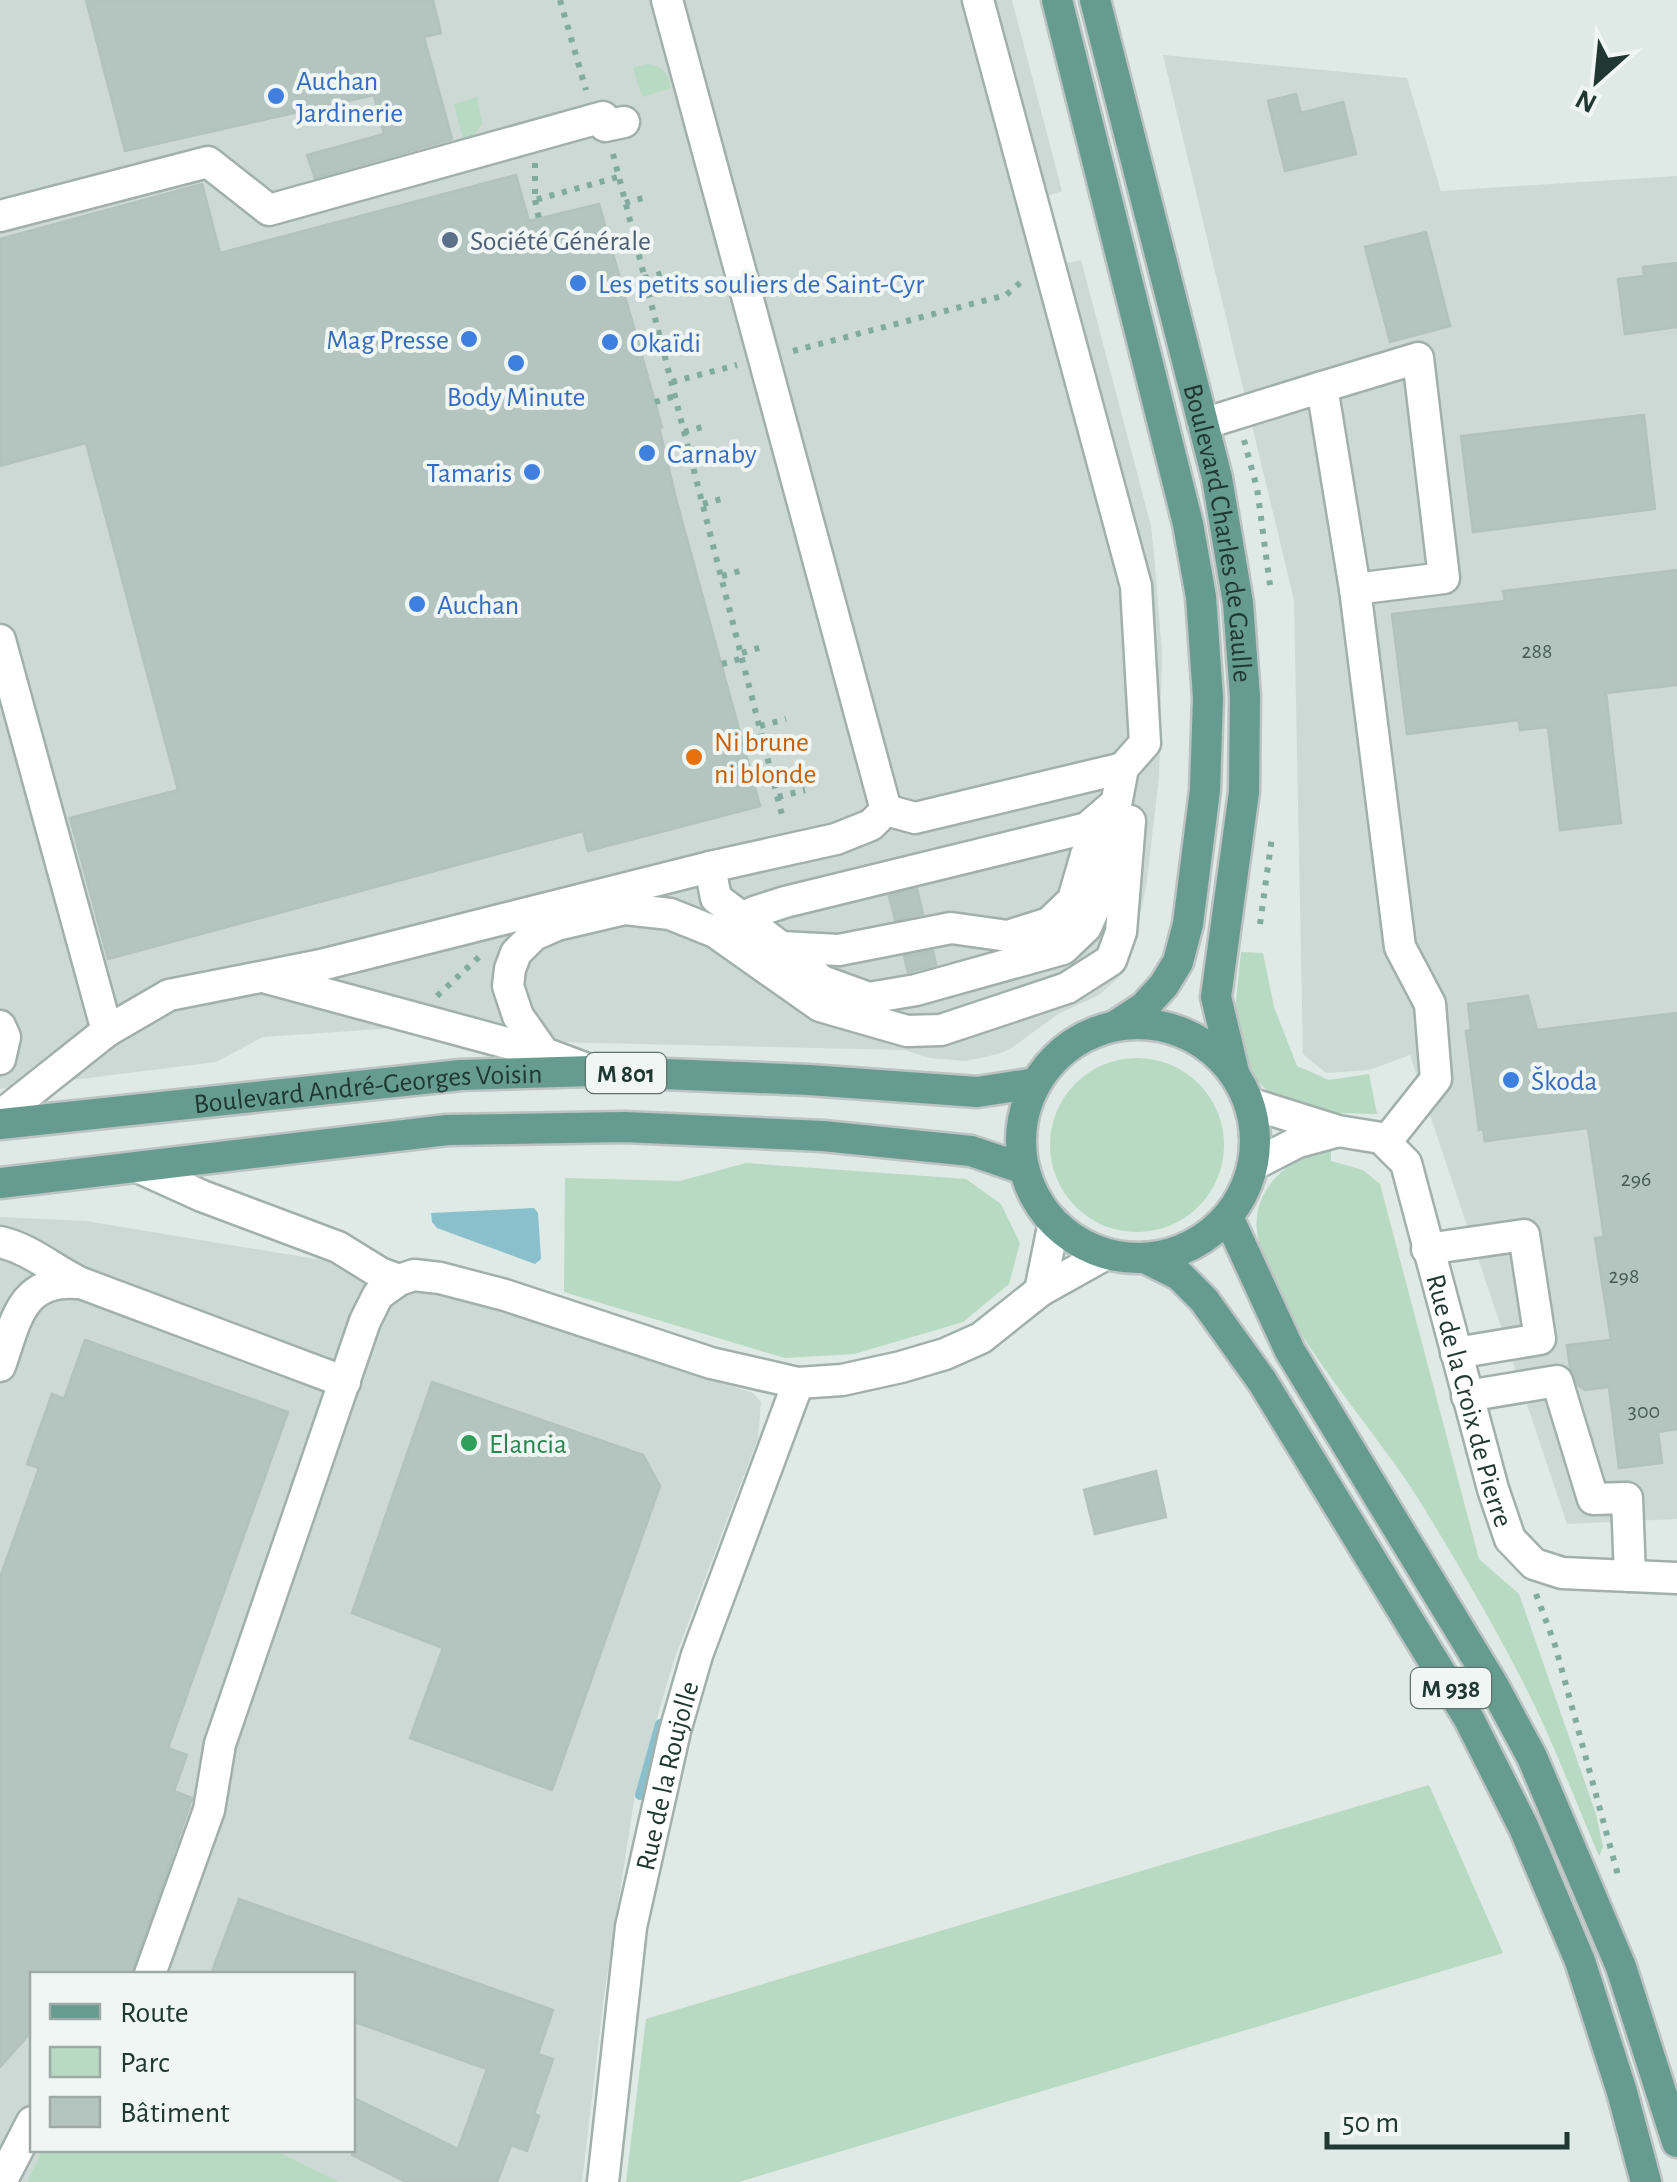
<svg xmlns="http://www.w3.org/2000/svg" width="1677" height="2182" font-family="'Alegreya Sans',sans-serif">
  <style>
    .built { fill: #cdd9d4 }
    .green { fill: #b8d9c2 }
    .water { fill: #89c0cc }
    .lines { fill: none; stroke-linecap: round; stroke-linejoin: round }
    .stream { stroke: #89c0cc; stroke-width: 10 }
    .building { fill: #b4c4be; stroke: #b2c2bc; stroke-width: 2.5 }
    .minor-casing { stroke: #a2b0ac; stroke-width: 35 }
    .major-casing { stroke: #bcc3c2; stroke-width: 35 }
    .path { stroke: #81ab9f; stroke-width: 6; stroke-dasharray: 5 8; stroke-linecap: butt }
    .minor { stroke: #fff; stroke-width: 30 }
    .major { stroke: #669c8f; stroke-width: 30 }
    .shop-dot { fill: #3f7fe0; stroke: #eff6f3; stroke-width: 4 }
    .service-dot { fill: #5c6f8a; stroke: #eff6f3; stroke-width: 4 }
    .food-dot { fill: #e8710a; stroke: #eff6f3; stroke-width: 4 }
    .leisure-dot { fill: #2e9e5b; stroke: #eff6f3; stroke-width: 4 }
    .labels { text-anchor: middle; stroke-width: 8; stroke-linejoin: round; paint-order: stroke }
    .number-label { font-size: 22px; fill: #465b55 }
    .shield { fill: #eff6f3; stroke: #5f716c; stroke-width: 2.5 }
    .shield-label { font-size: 25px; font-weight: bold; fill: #213832 }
    .shop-label { font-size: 28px; fill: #366cbe; stroke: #eff6f3; text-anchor: start }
    .service-label { font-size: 28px; fill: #4e5e75; stroke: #eff6f3; text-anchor: start }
    .street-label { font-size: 28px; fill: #213832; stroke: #eff6f3 }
    .food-label { font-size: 28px; fill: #c56008; stroke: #eff6f3; text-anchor: start }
    .leisure-label { font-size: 28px; fill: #27864d; stroke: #eff6f3; text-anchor: start }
  </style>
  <rect width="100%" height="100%" fill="#dfe9e5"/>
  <g class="built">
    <polygon points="0,0 1012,0 1062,191 1047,196 1064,264 1081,260 1151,526 1154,554 1162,653 1159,777 1146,888 1131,954 1120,976 1099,995 1058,1014 1010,1049 998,1054 966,1061 929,1058 905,1050 508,1041 454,1024 263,1037 216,1062 0,1089"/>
    <polygon points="1163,55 1407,78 1441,191 1677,176 1677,1519 1567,1524 1410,1055 1369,1070 1326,1073 1303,1054 1294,600"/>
    <polygon points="0,1217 86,1221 364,1267 753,1393 761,1402 758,1438 673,1663 635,1794 604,1996 582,2182 340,2182 275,2150 352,2150 352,1974 32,1974 32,2150 42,2150 27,2182 0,2182"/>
  </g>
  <g class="green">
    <path d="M647,64C663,66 668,73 671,88L642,97L633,68Z"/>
    <polygon points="477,97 482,124 465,146 454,104"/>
    <polygon points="1241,952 1263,953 1274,1007 1297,1066 1329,1080 1369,1074 1377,1114 1305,1112 1274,1097 1250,1074 1234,1020"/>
    <circle cx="1137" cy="1145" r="87"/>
    <path d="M1331,1150V1161L1363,1170L1380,1184L1479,1559L1519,1594L1596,1814L1603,1847L1599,1856C1574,1798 1552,1738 1523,1682C1492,1621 1456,1561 1421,1503C1376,1428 1267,1315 1257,1231C1252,1188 1291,1155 1331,1150Z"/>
    <polygon points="746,1163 966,1179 1001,1204 1020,1243 1009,1284 963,1322 854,1354 785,1358 564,1292 565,1178 680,1181"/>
    <polygon points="1429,1785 1503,1953 739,2182 626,2182 646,2019"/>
    <polygon points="42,2150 275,2150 340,2182 27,2182"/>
  </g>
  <polygon class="water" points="534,1208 538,1213 541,1259 535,1264 437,1228 432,1222 431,1213"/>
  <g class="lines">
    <polyline class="stream" points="640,1795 660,1724"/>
  </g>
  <g class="building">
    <polygon points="86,0 433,0 441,33 424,37 452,139 315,178 307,155 384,134 374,95 125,151"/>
    <polygon points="1296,94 1301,113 1343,102 1356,154 1285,171 1268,101"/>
    <polygon points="516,175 529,221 599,204 662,427 659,427 676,499 760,806 588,851 583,831 108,959 70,818 178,790 86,443 0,466 0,239 202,184 220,253"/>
    <polygon points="1426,232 1450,326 1390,342 1365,247"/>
    <polygon points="1677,263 1677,327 1625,334 1618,279 1644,276 1643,267"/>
    <polygon points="1644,415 1655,509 1473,532 1461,436"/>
    <polygon points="1677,570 1677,685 1606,693 1621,823 1560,830 1548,727 1520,730 1519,720 1407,734 1392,614 1505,601 1503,591"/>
    <polygon points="917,889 923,914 895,920 889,896"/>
    <polygon points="933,951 936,965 908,972 904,956"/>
    <polygon points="1528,996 1537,1030 1677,1013 1677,1429 1658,1432 1662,1463 1619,1468 1609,1387 1585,1390 1578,1385 1570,1368 1567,1345 1611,1340 1595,1238 1604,1237 1588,1128 1485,1141 1483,1129 1479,1130 1466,1031 1471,1030 1468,1004"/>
    <polygon points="85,1340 288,1412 168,1748 187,1755 174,1791 192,1798 132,1974 32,1974 32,2031 0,2067 0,1578 39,1468 27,1464 52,1394 64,1399"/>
    <polygon points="432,1382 643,1455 660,1486 552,1790 410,1738 443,1648 352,1613"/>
    <polygon points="1156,1471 1166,1517 1095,1534 1084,1490"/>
    <polygon points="239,1899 553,2010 538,2054 553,2059 534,2114 539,2116 527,2151 511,2145 497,2182 406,2182 352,2155 352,2097 458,2149 487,2069 352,2021 352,1974 211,1974"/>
  </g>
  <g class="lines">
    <g class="minor-casing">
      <g id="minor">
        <polyline points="0,216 208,162 269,210 603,117 605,126 624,122"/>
        <polyline points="1322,387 1418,358 1444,578 1355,589"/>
        <polyline points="1203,424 1322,387 1355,589 1400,947 1430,1004 1436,1079 1386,1142"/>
        <polyline points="0,640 107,1031"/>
        <polyline points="886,810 915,818 1123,768"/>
        <polyline points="710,867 716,898 781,947 839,950 951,928 1008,936 1049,923 1073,900 1086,855 1112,834"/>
        <polyline points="731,924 754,912 785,902 1087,828 1115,804"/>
        <polyline points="781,947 822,981 869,998 916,990 1063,949 1086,927 1098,900 1123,768 1145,743 1136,586 978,0"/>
        <polyline points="267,978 544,1053"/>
        <polyline points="0,1026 5,1037 0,1059"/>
        <polyline points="592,1071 544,1053 518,1016 508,986 510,969 516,953 534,935 557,925 625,909 670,914 715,932 820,1006 907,1031 941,1030 1067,988 1111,960 1121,932 1130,821"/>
        <path id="s1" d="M1249,1103L1338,1131L1381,1138L1406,1163L1493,1489L1510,1539L1534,1564L1562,1573L1677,1578"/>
        <polyline points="0,1116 107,1031 169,995 321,965 710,867 836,839 871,825 886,810 667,0"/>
        <polyline points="1253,1165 1298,1142 1335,1132"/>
        <polyline points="138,1167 202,1196 338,1247 380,1273 399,1280"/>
        <path d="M0,1242C31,1249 53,1270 81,1283L345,1382"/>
        <polyline points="1427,1249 1524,1235 1540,1339 1456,1353"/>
        <polyline points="1040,1291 1054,1222"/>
        <path d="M0,1366C16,1321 21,1278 78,1283"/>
        <polyline points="1467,1396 1557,1381 1593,1499 1627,1498 1630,1576"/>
        <polyline points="150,1974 209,1810 220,1744 365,1321 378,1295 399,1280 414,1275 440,1278 505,1295 711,1363 798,1383 842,1380 901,1367 945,1354 981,1338 1040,1291 1106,1254"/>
        <polyline points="1,2182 32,2122"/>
        <path id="s2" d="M603,2182L631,1927L675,1731L697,1655L798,1383"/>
      </g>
    </g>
    <g class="major-casing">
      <g id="major">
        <polyline points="1057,0 1188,524 1201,597 1208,698 1205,790 1188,924 1178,962 1164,985 1144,1007 1115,1026"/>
        <path id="s3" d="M1095,0L1217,478L1238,603L1245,697L1244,792L1216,997L1234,1072"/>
        <circle cx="1138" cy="1141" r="117"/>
        <path id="s4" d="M0,1124L461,1075L592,1071L809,1080L977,1092L1036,1083"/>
        <polyline points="0,1183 447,1130 624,1127 823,1136 971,1151 1024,1169"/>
        <polyline points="1229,1219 1290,1351 1492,1683 1532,1757 1621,1967 1677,2142"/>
        <polyline points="1145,1258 1179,1275 1204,1300 1262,1381 1469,1719 1524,1828 1580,1961 1622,2092 1646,2182"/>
      </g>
    </g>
    <g class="path">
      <polyline points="560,0 586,90"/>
      <polyline points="613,154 783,819"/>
      <polyline points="535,163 535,200 618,177"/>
      <polyline points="535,200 539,219"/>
      <polyline points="625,203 643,198"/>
      <polyline points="644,278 664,273"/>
      <polyline points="793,351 1006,295 1022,281"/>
      <polyline points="664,352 683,347"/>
      <polyline points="672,382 737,365"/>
      <polyline points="655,402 675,396"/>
      <polyline points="684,432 706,426"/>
      <polyline points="1244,440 1257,488 1270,585"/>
      <polyline points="703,504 725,498"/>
      <polyline points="722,576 743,570"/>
      <polyline points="742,653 765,646"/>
      <polyline points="722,664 743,658"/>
      <polyline points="760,726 786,719"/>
      <polyline points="778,797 805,790"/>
      <polyline points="1260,924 1272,837"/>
      <polyline points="437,996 479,957"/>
      <polyline points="1536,1594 1555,1645 1618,1875"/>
    </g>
    <use href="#minor" class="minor"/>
    <use href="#major" class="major"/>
  </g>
  <g class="shop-dot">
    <circle cx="276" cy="96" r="10"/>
    <circle cx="578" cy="283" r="10"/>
    <circle cx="469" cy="339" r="10"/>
    <circle cx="610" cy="342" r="10"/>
    <circle cx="516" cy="363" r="10"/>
    <circle cx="647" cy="453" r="10"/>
    <circle cx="532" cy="472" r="10"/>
    <circle cx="417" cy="604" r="10"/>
    <circle cx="1511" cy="1080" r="10"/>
  </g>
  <circle class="service-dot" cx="450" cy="240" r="10"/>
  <circle class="food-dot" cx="694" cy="757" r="10"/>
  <circle class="leisure-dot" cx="469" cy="1443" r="10"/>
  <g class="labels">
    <g class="number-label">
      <text x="1537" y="658">288</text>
      <text x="1636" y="1186">296</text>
      <text x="1624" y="1283">298</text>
      <text x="1644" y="1418">300</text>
    </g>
    <g class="shield">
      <rect x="586" y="1053" width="80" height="40" rx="8"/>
      <rect x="1411" y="1668" width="80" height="40" rx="8"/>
    </g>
    <g class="shield-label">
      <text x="626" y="1082">M 801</text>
      <text x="1451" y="1697">M 938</text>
    </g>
    <g class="shop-label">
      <text x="296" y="90">Auchan<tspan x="296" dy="32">Jardinerie</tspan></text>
      <text x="598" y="293">Les petits souliers de Saint-Cyr</text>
      <text x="449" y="349" text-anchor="end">Mag Presse</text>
      <text x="630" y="352">Okaïdi</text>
      <text x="516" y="406" text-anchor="middle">Body Minute</text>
      <text x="667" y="463">Carnaby</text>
      <text x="512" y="482" text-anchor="end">Tamaris</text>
      <text x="437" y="614">Auchan</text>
      <text x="1531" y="1090">Škoda</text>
    </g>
    <g class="service-label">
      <text x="470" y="250">Société Générale</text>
    </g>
    <g class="street-label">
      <text dy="10" stroke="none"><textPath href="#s3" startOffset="548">Boulevard Charles de Gaulle</textPath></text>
      <text dy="10" stroke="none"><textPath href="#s4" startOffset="370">Boulevard André-Georges Voisin</textPath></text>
      <text dy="10" stroke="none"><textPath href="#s1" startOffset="418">Rue de la Croix de Pierre</textPath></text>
      <text dy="10" stroke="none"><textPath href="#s2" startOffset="412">Rue de la Roujolle</textPath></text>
    </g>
    <g class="food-label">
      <text x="714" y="751">Ni brune<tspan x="714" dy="32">ni blonde</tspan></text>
    </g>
    <g class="leisure-label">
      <text x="489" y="1453">Elancia</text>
    </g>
  </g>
  <rect x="30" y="1972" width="325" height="180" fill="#eff6f3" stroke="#9daaa6" stroke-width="2.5"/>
  <rect x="50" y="2004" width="50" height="15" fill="#669c8f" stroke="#9daaa6" stroke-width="2.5"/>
  <text x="120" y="2022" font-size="30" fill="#213832">Route</text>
  <rect x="50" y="2047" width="50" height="30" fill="#b8d9c2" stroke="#9daaa6" stroke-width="2.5"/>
  <text x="120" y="2072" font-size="30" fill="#213832">Parc</text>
  <rect x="50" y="2097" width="50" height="30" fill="#b4c4be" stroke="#9daaa6" stroke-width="2.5"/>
  <text x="120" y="2122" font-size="30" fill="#213832">Bâtiment</text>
  <g transform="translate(1597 80) rotate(207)" stroke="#eff6f3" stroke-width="8" paint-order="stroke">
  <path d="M0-8L18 38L0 25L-18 38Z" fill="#213832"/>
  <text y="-15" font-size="28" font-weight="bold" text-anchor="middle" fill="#213832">N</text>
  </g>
  <path d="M1327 2132v15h240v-15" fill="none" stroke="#213832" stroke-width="5"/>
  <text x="1342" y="2132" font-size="30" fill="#213832" stroke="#eff6f3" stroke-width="8" paint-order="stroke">50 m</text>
</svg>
